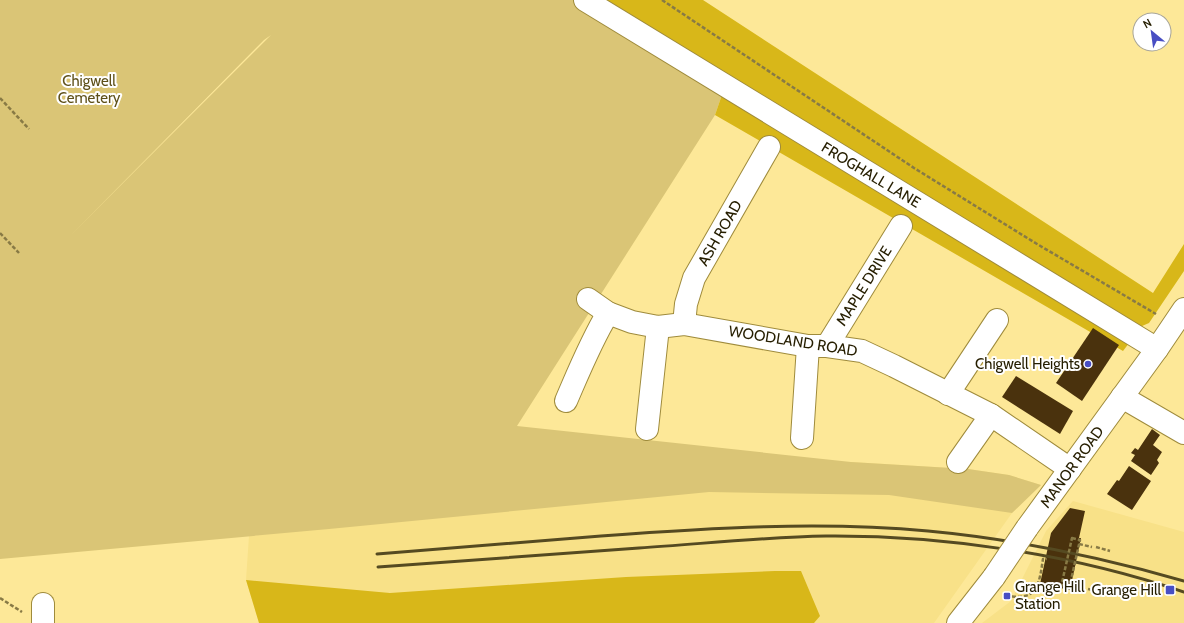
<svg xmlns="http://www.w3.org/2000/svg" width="1184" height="623" font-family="Cabin,sans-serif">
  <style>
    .built { fill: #f8e188 }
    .green { fill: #dac576; fill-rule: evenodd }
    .forest { fill: #d8b719 }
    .building { fill: #4a320d }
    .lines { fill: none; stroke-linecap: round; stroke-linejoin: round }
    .minor-casing { stroke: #9f8b3c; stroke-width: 24 }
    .major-casing { stroke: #9f8b3c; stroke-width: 24 }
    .path { stroke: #887a45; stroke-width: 2.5; stroke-dasharray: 4 2; stroke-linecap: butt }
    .minor { stroke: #fff; stroke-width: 22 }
    .major { stroke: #fff; stroke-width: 22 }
    .rail { stroke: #554a21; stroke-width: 3 }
    .major-bridge-casing { stroke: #9f8b3c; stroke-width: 24; stroke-linecap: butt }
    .path-bridge { stroke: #887a45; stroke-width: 2.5; stroke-dasharray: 4 2; stroke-linecap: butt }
    .major-bridge { stroke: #fff; stroke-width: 22 }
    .poi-dot { fill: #484ec3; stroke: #fff; stroke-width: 1.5 }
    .labels { text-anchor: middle; stroke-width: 4; stroke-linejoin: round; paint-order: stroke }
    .park-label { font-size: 15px; fill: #5e5019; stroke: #fff }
    .street-label { font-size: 15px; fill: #261e00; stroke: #fff }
    .poi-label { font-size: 15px; fill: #261e00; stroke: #fff; text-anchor: end }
  </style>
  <rect width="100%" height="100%" fill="#fde898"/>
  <g class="built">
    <polygon points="851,462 968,469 1009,475 1041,485 1012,513 934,623 259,623 246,580 249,536"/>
    <polygon points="1073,501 1184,532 1184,623 982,623 1011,601 1046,531"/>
  </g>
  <path class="green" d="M0,0H595L725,86L715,115L517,426L851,462L968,469L1009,475L1041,485L1012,513L889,495L709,492L329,529L0,559ZM271,35L71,235L264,40Z"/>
  <g class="forest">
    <polygon points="595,0 703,0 1153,293 1184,244 1184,271 1149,323 1142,326 1123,351 715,115 725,86"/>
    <polygon points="775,571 801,571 820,616 814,623 259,623 246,580 390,593 626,577"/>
  </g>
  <g class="building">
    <polygon points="1093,328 1119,345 1082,401 1056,383"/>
    <polygon points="1016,376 1073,411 1060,434 1002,397"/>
    <polygon points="1152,429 1160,435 1153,445 1162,452 1157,460 1159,463 1151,475 1131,461 1135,455 1131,453 1135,448 1138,450"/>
    <polygon points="1129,466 1151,481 1132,510 1107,494 1117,480 1119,481"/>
    <polygon points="1070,508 1085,511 1079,538 1081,538 1070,590 1040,584 1051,533"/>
  </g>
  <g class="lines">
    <g class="minor-casing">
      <g id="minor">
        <polyline points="585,0 1157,349"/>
        <polyline points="588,299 608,313 632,322 658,327 684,324 808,346 827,346 862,351 894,366 991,415 1070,469"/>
        <polyline points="684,324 686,304 694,278 769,147"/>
        <polyline points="827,346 901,226"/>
        <polyline points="948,394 997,320"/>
        <polyline points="1122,397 1184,433"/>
        <path d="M566,401C579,371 591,341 608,313"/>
        <polyline points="647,429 658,327"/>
        <polyline points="802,438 808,346"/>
        <polyline points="958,462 991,415"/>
        <polyline points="43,623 43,604"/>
      </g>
    </g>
    <g class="major-casing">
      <g id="major">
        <polyline points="1027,528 1157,349 1184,309"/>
        <polyline points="958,623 994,577"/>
      </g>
    </g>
    <g class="path">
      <polyline points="662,0 914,168 1037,244 1156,314"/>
      <polyline points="0,98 29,129"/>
      <polyline points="0,233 19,253"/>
      <polyline points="1079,544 1092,547"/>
      <polyline points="1096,547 1110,551"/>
      <polyline points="1070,585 1084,589"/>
      <polyline points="1088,589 1101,592"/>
      <path d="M1006,596C1012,596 1020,598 1025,596C1040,593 1041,570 1043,559H1047"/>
      <polyline points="0,598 22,612"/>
    </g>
    <use href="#minor" class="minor"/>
    <use href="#major" class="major"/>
    <g class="rail">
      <path d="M377,554C451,548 526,542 601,536C709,528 819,521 928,531C1014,539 1100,557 1184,581"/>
      <path d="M378,567C465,560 552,554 639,548C701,544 763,537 826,536C944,535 1072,554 1184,592"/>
    </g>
    <g class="major-bridge-casing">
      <polyline id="major-bridge" points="994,577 1027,528"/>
    </g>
    <polygon class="path-bridge" points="1072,538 1080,540 1069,589 1061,587"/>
    <use href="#major-bridge" class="major-bridge"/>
  </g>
  <g class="poi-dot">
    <circle cx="1088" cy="364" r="4"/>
    <rect x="1165" y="585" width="10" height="10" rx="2"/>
    <rect x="1003" y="592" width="8" height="8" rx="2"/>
  </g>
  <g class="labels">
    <g class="park-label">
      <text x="89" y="86">Chigwell<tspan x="89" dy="17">Cemetery</tspan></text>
    </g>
    <g class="street-label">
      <text transform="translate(871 175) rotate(31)" y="5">FROGHALL LANE</text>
      <text transform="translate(720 233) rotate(-60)" y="5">ASH ROAD</text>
      <text transform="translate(864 286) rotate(-58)" y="5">MAPLE DRIVE</text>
      <text transform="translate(793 341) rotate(9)" y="5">WOODLAND ROAD</text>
      <text transform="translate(1072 467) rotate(-54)" y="5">MANOR ROAD</text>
    </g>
    <g class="poi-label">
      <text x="1080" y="369">Chigwell Heights</text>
      <text x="1015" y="592" text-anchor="start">Grange Hill<tspan x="1015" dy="17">Station</tspan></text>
      <text x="1161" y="595">Grange Hill</text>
    </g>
  </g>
  <g transform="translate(1152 32) rotate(331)"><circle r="19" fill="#ffffff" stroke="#a8a599"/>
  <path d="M0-3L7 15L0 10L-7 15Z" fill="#484ec3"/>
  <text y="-6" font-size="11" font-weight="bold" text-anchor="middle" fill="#261e00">N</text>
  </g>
</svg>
